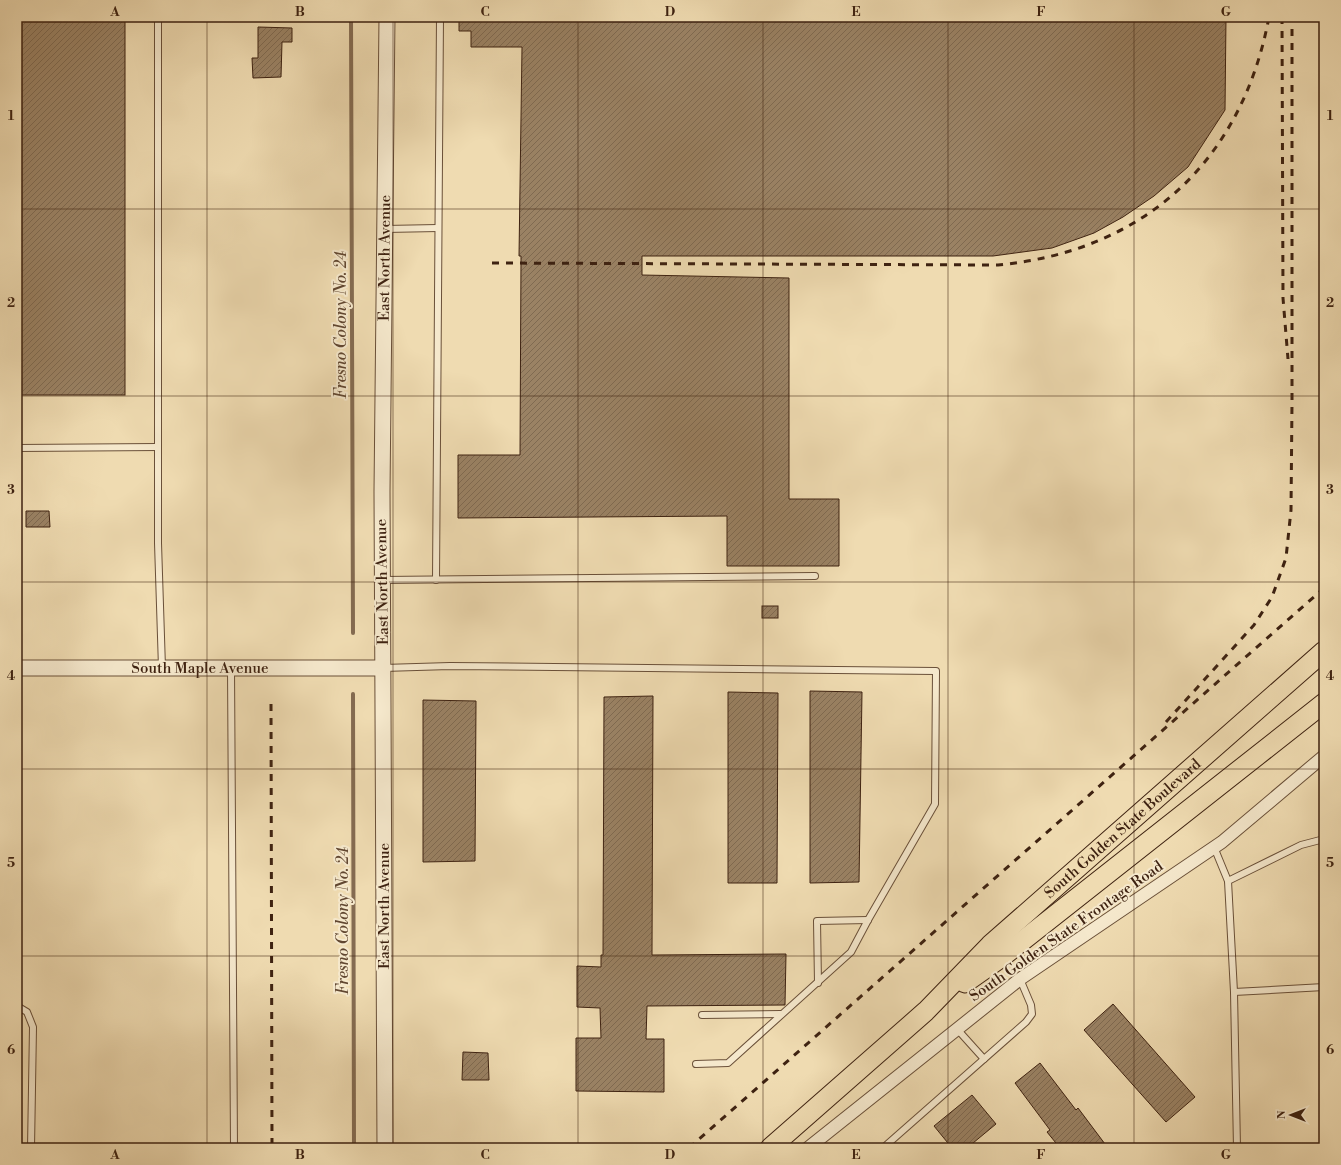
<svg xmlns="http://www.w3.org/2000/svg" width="1341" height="1165" font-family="'Libre Bodoni',serif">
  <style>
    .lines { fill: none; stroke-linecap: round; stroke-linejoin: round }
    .stream { stroke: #846b51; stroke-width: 4 }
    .building { fill: url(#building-hatch); stroke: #3e2211 }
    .service-casing { stroke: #6a5039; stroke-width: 8 }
    .minor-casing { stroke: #6a5039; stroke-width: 14 }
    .tertiary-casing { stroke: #6a5039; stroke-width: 17 }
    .primary-casing { stroke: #3e2211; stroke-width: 21 }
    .service { stroke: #f5e8cc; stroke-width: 6 }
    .minor { stroke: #f5e8cc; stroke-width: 12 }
    .tertiary { stroke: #f5e8cc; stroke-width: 15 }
    .primary { stroke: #efdbb1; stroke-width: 19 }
    .rail { stroke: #3e2211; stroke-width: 3; stroke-dasharray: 7 7; stroke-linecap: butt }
    .grid { fill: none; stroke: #3e2211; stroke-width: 1; stroke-opacity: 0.55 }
    .labels { text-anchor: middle; stroke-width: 4; stroke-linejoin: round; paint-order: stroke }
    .street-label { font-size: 15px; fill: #3e2211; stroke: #f5e8cc }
    .water-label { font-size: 16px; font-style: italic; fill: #614731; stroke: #f5e8cc }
    .neatline { fill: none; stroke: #3e2211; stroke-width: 1.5 }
    .grid-label { font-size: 13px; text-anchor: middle; font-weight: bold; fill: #3e2211 }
  </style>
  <defs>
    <pattern id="building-hatch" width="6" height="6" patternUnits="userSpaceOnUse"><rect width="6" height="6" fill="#9a8264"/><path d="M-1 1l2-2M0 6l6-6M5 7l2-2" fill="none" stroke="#7f6a51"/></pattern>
  </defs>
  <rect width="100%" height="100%" fill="#efdbb1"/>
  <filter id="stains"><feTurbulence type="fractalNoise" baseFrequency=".005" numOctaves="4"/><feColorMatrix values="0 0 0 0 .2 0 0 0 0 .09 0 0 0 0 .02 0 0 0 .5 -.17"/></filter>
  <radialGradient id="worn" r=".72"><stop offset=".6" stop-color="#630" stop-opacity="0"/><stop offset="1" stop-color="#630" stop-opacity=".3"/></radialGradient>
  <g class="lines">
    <g class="stream">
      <polyline points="351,17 353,633"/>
      <polyline points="353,694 354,1148"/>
    </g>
  </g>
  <g class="building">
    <rect x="17" y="17" width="108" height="378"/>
    <polygon points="459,17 1226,17 1225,110 1188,167 1154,196 1123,217 1094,233 1052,248 993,256 642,256 642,275 789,278 789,499 839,499 839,566 727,566 727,516 458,518 458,455 520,455 521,256 519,256 522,47 471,47 471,31 459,31"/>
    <polygon points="258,27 292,28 292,42 282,42 281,77 253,78 252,58 258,58"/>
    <polygon points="26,511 49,511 50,527 26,527"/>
    <rect x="762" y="606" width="16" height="12"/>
    <polygon points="810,691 862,692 859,882 810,883"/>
    <polygon points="728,692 778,693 777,883 728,883"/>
    <polygon points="653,696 652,955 786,954 785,1005 647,1006 646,1039 664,1039 664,1092 576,1091 576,1038 601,1038 600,1008 577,1007 577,966 601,967 601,955 603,955 604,697"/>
    <polygon points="423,700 476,701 475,861 423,862"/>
    <polygon points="1113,1004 1195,1097 1166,1122 1084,1030"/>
    <polygon points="463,1052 488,1053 489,1080 462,1080"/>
    <polygon points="1040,1063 1076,1110 1078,1108 1108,1148 1060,1148 1047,1132 1050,1130 1015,1083"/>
    <polygon points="972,1095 996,1124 967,1148 952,1148 934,1126"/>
  </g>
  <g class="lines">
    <g class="service-casing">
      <g id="service">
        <polyline points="158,17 158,543 162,668"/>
        <polyline points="385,229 438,228"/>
        <polyline points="17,448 158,447"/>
        <polyline points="382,580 815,576"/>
        <polyline points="436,580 440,17"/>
        <polyline points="231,668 234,1148"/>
        <polyline points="383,668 450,666 936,671 935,804 868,920 851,952 728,1063 696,1064"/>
        <polyline points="1214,847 1228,881 1234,992 1237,1148"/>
        <polyline points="1228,881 1301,845 1324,839"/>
        <polyline points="818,983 817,921 868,920"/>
        <polyline points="1234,992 1324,987"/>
        <polyline points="17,1006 27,1012 33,1027 31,1148"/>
        <polyline points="702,1015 781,1014"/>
        <polyline points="957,1029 984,1059"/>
        <polyline points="883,1148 1026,1022 1032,1014 1031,1005 1020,979"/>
      </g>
    </g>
    <g class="minor-casing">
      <polyline id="minor" points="808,1148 1020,979 1222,842 1324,756"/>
    </g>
    <g class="tertiary-casing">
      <g id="tertiary">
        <path id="s1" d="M17,668H383"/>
        <path id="s2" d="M385,1148L382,491L387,17"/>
      </g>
    </g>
    <g class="primary-casing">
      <g id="primary">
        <polyline points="965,983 1002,957 1324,703"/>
        <path id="s3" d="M770,1148L926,1011L990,945L1324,651"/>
      </g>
    </g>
    <use href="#service" class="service"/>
    <use href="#minor" class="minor"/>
    <use href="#tertiary" class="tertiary"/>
    <use href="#primary" class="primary"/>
    <g class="rail">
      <polyline points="1282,17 1283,298 1288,359"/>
      <path d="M492,263L998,265C1145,251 1242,161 1269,17"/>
      <polyline points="271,704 272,1148"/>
      <polyline points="1166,722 1254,625 1272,597 1286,558 1291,510 1292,403 1292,17"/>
      <polyline points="689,1148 1324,588"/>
    </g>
  </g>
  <path class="grid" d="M207,17V1148M393,17V1148M578,17V1148M763,17V1148M948,17V1148M1134,17V1148M17,209H1324M17,396H1324M17,582H1324M17,769H1324M17,956H1324"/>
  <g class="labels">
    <g class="street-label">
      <text dy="5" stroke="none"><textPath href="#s2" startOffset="890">East North Avenue</textPath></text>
      <text transform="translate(382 582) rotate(-91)" y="5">East North Avenue</text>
      <text dy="5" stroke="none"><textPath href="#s1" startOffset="183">South Maple Avenue</textPath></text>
      <text dy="5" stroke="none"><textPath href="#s3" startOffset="476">South Golden State Boulevard</textPath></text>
      <text transform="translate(384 906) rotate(-90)" y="5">East North Avenue</text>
      <text transform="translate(1066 931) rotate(-35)" y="5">South Golden State Frontage Road</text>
    </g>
    <g class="water-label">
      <text transform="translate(340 325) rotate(-90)" y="6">Fresno Colony No. 24</text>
      <text transform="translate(342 921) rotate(-90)" y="6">Fresno Colony No. 24</text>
    </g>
  </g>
  <rect width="1341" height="1165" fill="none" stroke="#efdbb1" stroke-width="44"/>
  <g transform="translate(1291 1115) rotate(270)" stroke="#f5e8cc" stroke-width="3" paint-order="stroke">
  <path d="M0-3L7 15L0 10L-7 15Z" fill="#3e2211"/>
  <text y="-6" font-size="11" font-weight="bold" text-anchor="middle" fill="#3e2211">N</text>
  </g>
  <rect x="22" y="22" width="1297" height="1121" class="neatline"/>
  <g class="grid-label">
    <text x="115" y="16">A</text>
    <text x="300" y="16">B</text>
    <text x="485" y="16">C</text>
    <text x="670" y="16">D</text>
    <text x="856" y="16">E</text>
    <text x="1041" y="16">F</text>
    <text x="1226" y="16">G</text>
    <text x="11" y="120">1</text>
    <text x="1330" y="120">1</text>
    <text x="11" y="307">2</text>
    <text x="1330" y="307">2</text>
    <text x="11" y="494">3</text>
    <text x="1330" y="494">3</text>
    <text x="11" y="680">4</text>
    <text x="1330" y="680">4</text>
    <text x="11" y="867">5</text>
    <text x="1330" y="867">5</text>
    <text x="11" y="1054">6</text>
    <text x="1330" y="1054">6</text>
    <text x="115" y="1159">A</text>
    <text x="300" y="1159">B</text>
    <text x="485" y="1159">C</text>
    <text x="670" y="1159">D</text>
    <text x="856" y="1159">E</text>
    <text x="1041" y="1159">F</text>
    <text x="1226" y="1159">G</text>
  </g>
  <rect width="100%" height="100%" filter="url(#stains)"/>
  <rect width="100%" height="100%" fill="url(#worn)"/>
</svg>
